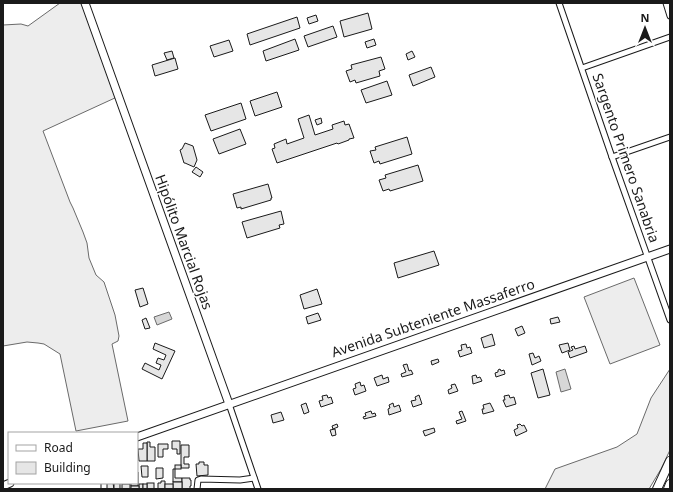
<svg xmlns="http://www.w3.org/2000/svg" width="673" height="492" font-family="'Noto Sans',sans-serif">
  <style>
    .built { fill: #ededed; stroke: #6a6a6a }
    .water { fill: #d7d7d7; stroke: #6a6a6a }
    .building { fill: #e6e6e6; stroke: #1a1a1a }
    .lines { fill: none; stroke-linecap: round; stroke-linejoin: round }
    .street-casing { stroke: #1a1a1a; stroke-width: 7 }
    .secondary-casing { stroke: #1a1a1a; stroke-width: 9 }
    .primary-casing { stroke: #1a1a1a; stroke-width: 10 }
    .street { stroke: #fff; stroke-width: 5 }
    .secondary { stroke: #fff; stroke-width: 7 }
    .primary { stroke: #fff; stroke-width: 8 }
    .labels { text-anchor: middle; stroke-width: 3; stroke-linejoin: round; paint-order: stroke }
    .street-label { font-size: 14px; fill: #1a1a1a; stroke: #fff }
  </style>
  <rect width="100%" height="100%" fill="#fff"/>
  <g class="built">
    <polygon points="60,3 86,3 117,97 43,131 70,202 73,208 83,232 87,243 89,258 96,275 104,282 115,315 119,336 118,341 112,344 128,421 76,431 60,354 44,344 38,343 27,342 3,346 3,25 21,24 28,26"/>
    <polygon points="634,278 660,345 610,364 584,297"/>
    <polygon points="670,369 670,450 661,469 649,489 545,489 555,469 617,447 637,434 651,398"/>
  </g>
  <g class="water">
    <polygon points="169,312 172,319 157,325 154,317"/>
    <polygon points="565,369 571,389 561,392 556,372"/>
  </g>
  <g class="building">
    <polygon points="368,13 372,29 344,37 340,21"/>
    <polygon points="316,15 318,21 309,24 307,18"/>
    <polygon points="297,17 300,28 250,45 247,34"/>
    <polygon points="333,26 337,37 308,47 304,36"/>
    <polygon points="295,39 299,50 266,61 263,51"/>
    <polygon points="374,39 376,45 367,48 365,42"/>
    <polygon points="229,40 233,51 214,57 210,46"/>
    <polygon points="172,51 174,58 167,60 164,53"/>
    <polygon points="412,51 415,57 408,60 406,54"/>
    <polygon points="381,57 385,69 379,71 380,76 356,83 355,80 350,82 346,71 352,69 351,65"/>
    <polygon points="175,58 178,69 155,76 152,65"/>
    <polygon points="431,67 435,77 413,86 409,75"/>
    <polygon points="387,81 392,95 366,103 361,90"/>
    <polygon points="277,92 282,107 255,116 250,101"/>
    <polygon points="241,103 246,119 211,131 205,115"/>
    <polygon points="309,115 315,135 333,129 332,125 344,121 345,125 349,124 354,138 349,139 349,140 338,144 337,143 277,163 272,149 275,148 274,144 286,139 287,144 304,138 298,119"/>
    <polygon points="321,118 322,123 317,125 315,120"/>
    <polygon points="240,129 246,144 219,154 213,139"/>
    <polygon points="407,137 412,154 380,164 379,161 374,163 370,151 376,150 375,147"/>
    <polygon points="185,143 193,146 197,160 194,167 185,163 184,163 180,150 182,149"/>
    <polygon points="418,165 423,181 390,191 389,189 383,191 379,180 386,178 385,175"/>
    <polygon points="196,167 203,172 200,177 192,172"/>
    <polygon points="268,184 272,198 271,198 271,200 241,209 241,207 237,208 233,194"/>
    <polygon points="281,211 284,224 279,225 280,228 247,238 242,222"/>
    <polygon points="434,251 439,265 398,278 394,263"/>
    <polygon points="143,288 148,304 140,307 135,290"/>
    <polygon points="317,289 322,304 304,309 300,295"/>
    <polygon points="318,313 321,320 308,324 306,317"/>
    <polygon points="558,317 560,322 551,324 550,319"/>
    <polygon points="146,318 150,328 145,329 142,320"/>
    <polygon points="522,326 525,333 518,336 515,329"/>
    <polygon points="492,334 495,345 484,348 481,338"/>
    <polygon points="155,343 175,351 162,379 142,369 145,363 159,370 161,365 156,363 158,358 164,360 166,355 153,349"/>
    <polygon points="568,343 570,350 562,353 559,345"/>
    <polygon points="466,344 467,348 470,347 472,353 460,357 458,351 462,350 461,345"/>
    <polygon points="574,346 575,349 585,346 587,352 570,358 568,352 573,350 571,347"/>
    <polygon points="533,353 535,358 539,356 541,361 532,365 529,354"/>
    <polygon points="438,359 439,362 432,365 431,361"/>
    <polygon points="407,364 409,371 411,370 413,374 402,377 401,374 406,372 403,365"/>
    <polygon points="500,369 501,371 504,370 505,374 496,377 495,373 498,372 498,370"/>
    <polygon points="543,369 550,395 538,398 531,373"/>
    <polygon points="382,375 383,379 388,377 389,382 377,386 374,378"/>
    <polygon points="476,375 477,378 480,377 482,381 473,384 472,376"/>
    <polygon points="360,382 361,386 364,385 366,391 355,395 353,389 356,388 355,384"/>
    <polygon points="455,384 458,391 449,394 448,390 452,388 451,385"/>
    <polygon points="327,395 328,398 331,397 333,403 321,407 319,401 323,400 322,396"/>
    <polygon points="419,395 422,404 413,407 411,401 416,400 415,397"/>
    <polygon points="509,395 510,398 514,397 516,404 506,407 503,400 505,400 504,396"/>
    <polygon points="306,403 309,412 304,414 301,405"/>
    <polygon points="393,403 394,407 399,405 401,411 389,415 388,409 390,408 389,405"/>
    <polygon points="490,403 494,411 483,414 482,409 484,409 483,405"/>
    <polygon points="371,411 372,414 375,413 376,416 364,419 363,417 366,416 365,413"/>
    <polygon points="462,411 466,421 457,424 456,421 462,419 459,412"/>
    <polygon points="281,412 284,420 273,423 271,415"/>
    <polygon points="337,424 338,427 333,429 332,426"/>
    <polygon points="520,424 522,426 524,425 527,431 516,436 514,430 518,428 517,425"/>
    <polygon points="434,428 435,432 425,436 423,431"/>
    <polygon points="335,429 336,435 332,436 330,430"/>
    <polygon points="172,441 180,441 180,454 177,454 177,449 172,449"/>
    <polygon points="147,442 150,442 150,447 155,447 155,461 147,461"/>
    <polygon points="143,443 147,443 147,461 139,461 138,449 143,449"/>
    <polygon points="158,444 168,444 168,449 163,449 163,457 158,457"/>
    <polygon points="181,445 189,445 189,457 184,457 184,464 189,464 189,468 181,468"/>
    <polygon points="199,462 204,462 204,465 208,465 208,475 197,476 196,464 199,464"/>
    <rect x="175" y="465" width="6" height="4"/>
    <polygon points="141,466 148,466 148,477 142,477"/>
    <polygon points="156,468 163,468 163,478 156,479"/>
    <polygon points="173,469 175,469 175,478 182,478 182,482 173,482"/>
    <polygon points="137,472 138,472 138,486 131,486 131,483 137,483"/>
    <polygon points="182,478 190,478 190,480 191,480 191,486 190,486 190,489 182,489"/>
    <polygon points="161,481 165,481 165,489 158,489 158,483 161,483"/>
    <rect x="173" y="482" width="9" height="7"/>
    <polygon points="105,483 113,483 114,489 105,489"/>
    <rect x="114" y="483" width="6" height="6"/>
    <rect x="147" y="483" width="7" height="6"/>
    <rect x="122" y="484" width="8" height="5"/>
    <rect x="139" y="484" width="4" height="5"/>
    <rect x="143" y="484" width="4" height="5"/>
    <rect x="165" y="484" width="8" height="5"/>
    <rect x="131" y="486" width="8" height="3"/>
  </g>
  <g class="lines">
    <g class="street-casing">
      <g id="street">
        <polyline points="559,3 612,157 670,320"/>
        <polyline points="666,3 670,16"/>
        <polyline points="582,68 670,37"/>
        <polyline points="612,157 670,137"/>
        <polyline points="229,404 258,489"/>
        <polyline points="104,483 104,489"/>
        <polyline points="197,489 198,480 201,479 240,480 254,478"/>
      </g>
    </g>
    <g class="secondary-casing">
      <g id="secondary">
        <polyline points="85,3 229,404"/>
        <polyline points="137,437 670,249"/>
        <polyline points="3,486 10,483"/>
      </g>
    </g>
    <g class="primary-casing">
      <g id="primary">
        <polyline points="657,489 670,461"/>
        <polyline points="668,489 670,484"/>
      </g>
    </g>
    <use href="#street" class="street"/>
    <use href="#secondary" class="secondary"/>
    <use href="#primary" class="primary"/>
  </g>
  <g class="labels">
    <g class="street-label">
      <text transform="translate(626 158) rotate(71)" y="5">Sargento Primero Sanabria</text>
      <text transform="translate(184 242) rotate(70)" y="5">Hipólito Marcial Rojas</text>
      <text transform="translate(433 318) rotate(-19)" y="5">Avenida Subteniente Massaferro</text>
    </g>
  </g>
  <rect width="673" height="492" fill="none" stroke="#1a1a1a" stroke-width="8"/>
  <rect x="8" y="432" width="130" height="52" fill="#ffffff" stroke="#a3a3a3"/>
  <rect x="16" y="445" width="20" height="6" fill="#ffffff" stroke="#a3a3a3"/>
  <text x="44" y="452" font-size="12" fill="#1a1a1a">Road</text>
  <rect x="16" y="462" width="20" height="12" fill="#e6e6e6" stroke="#a3a3a3"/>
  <text x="44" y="472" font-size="12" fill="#1a1a1a">Building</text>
  <g transform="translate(645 28)" stroke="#ffffff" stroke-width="3" paint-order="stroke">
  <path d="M0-3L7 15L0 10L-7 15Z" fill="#1a1a1a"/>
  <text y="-6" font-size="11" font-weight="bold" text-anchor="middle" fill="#1a1a1a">N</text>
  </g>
</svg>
